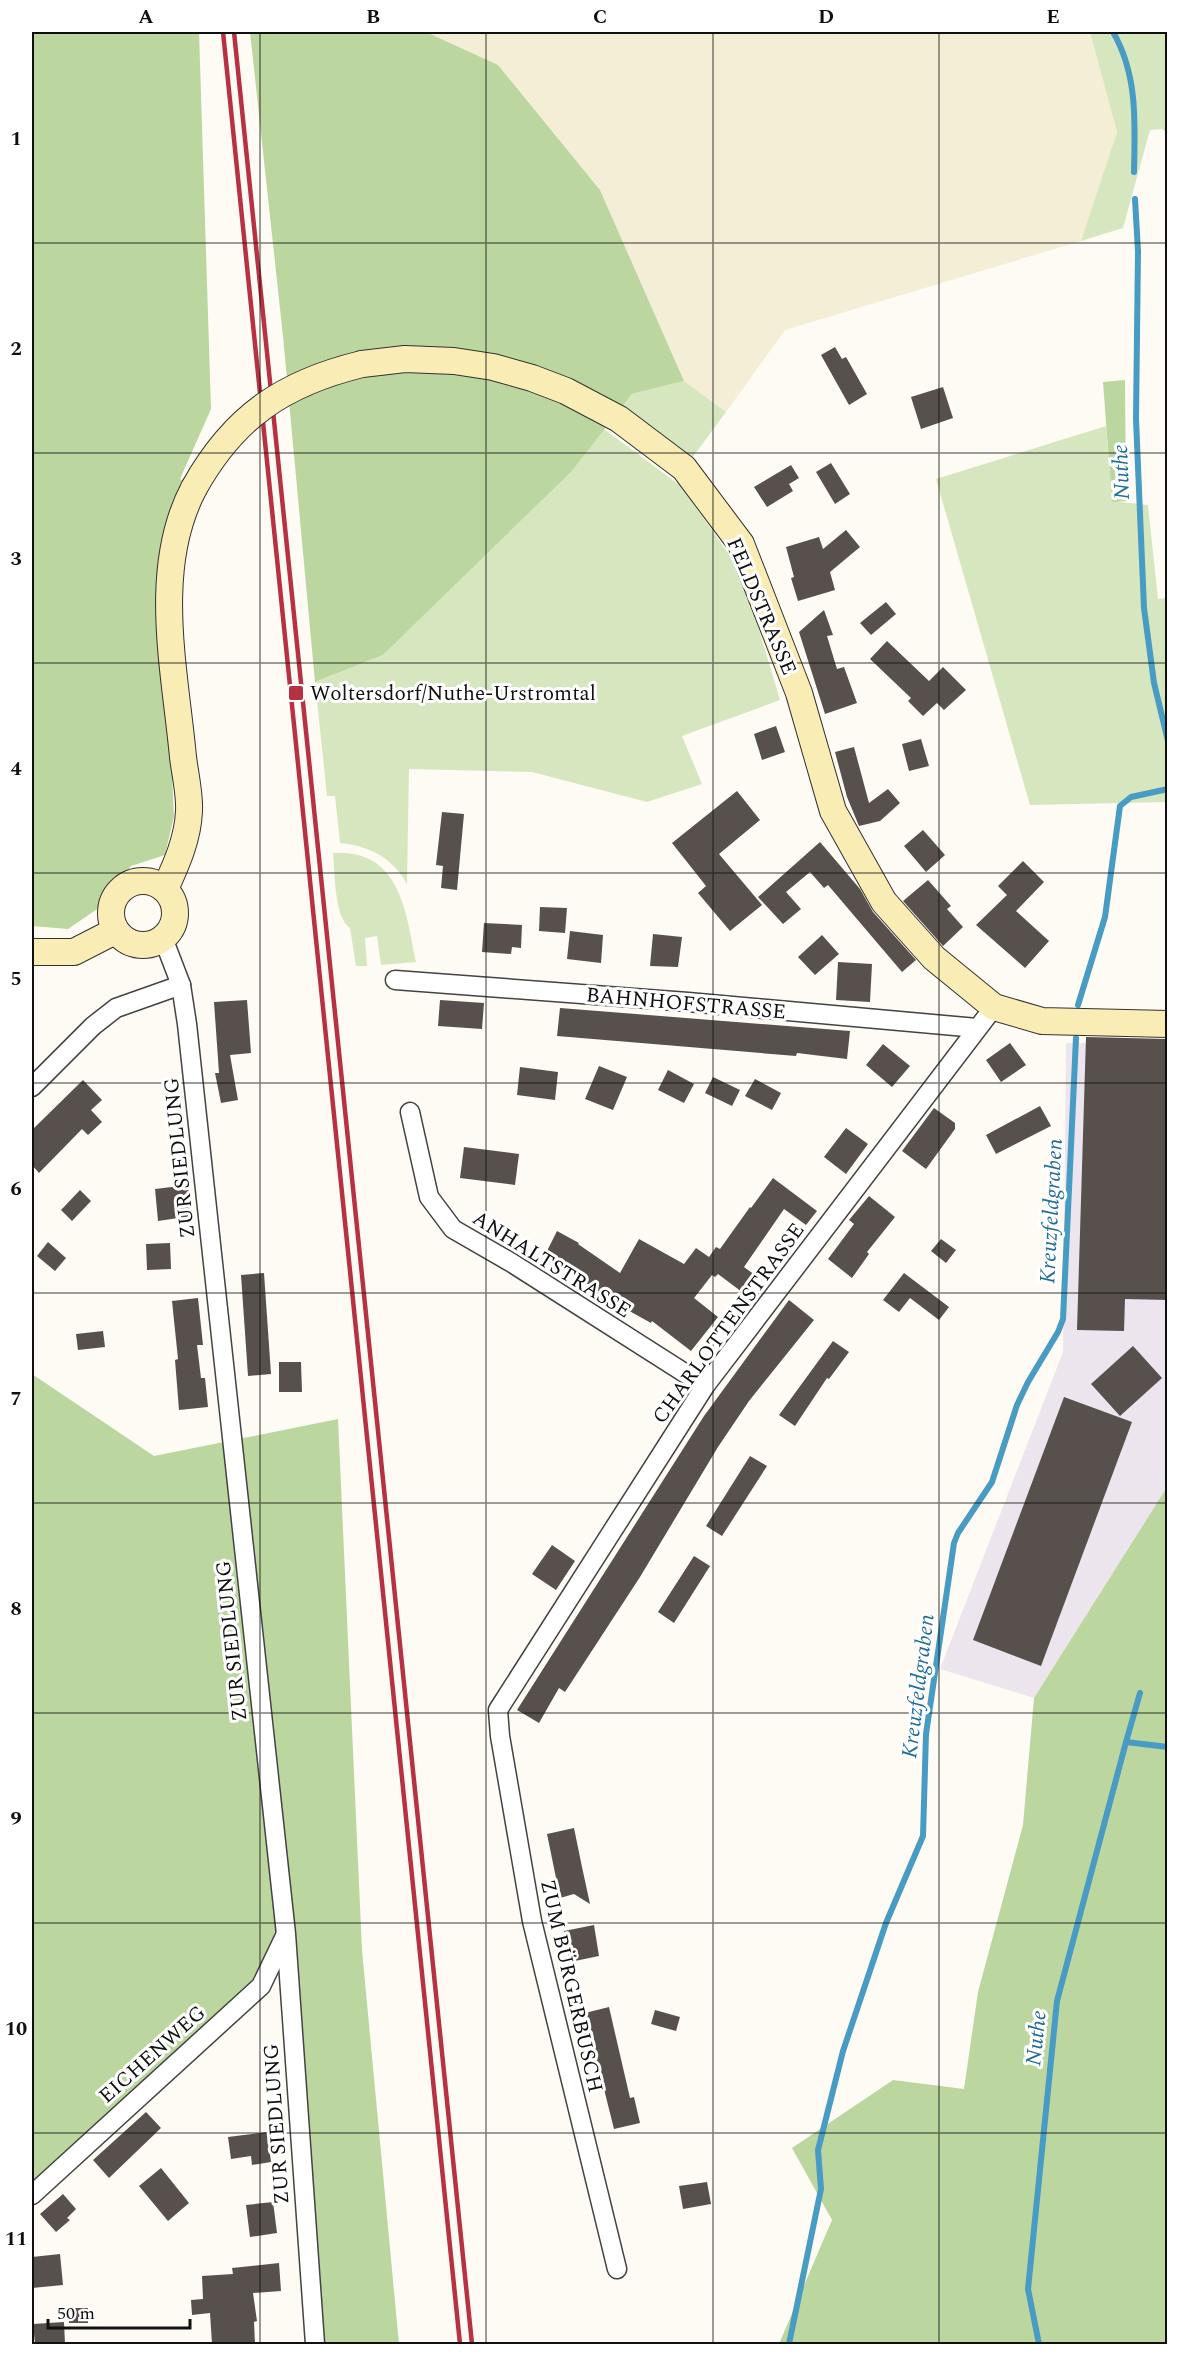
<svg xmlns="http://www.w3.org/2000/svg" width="1199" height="2376" font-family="Spectral,serif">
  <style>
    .industrial { fill: #ece5ed }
    .farmland { fill: #f3eed5 }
    .green { fill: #d6e7bf }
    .forest { fill: #bcd69f }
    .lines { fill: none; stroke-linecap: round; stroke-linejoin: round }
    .stream { stroke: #489bc3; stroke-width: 6 }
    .building { fill: #58504d }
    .street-casing { stroke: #434343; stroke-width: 21 }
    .secondary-casing { stroke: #323232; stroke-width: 28 }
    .street { stroke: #fff; stroke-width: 18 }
    .secondary { stroke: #f9ecb4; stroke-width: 26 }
    .rail { stroke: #b63242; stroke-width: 4.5 }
    .secondary-bridge-casing { stroke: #323232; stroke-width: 28; stroke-linecap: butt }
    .secondary-bridge { stroke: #f9ecb4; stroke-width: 26 }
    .grid { fill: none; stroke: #101010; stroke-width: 1.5; stroke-opacity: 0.55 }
    .poi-dot { fill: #b63242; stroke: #fff; stroke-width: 2 }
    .labels { text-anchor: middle; stroke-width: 6; stroke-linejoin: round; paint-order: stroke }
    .street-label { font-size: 21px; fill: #101010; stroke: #fff }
    .poi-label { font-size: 21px; fill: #101010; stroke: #fff; text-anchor: start }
    .water-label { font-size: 22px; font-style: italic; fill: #226e99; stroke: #fff }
    .neatline { fill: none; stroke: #101010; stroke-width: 2 }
    .grid-label { font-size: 20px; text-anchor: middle; font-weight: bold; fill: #101010 }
  </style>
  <rect width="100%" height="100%" fill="#fefbf4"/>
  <polygon class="industrial" points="1066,1043 1167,1043 1167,1487 1034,1698 940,1669 1063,1352"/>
  <polygon class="farmland" points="426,32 1090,32 1117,132 1081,241 785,330 726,412 684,381 600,190 498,65"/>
  <g class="green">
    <polygon points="1090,32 1167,32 1168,134 1162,129 1150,130 1123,228 1081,241 1117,132"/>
    <polygon points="684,381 726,412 692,458 621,408 632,394"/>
    <polygon points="1106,426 1112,501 1148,505 1158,599 1167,598 1167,802 1030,805 936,479"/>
    <path d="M604,429L681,486L742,573L780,700L682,736L702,784L647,802L532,772L409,769L407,884C392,857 369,846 340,843L335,796H327L315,682L383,655L571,472Z"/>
    <path d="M333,853C401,849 406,913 416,962L381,965L377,936L365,938L367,966H356L350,928C334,917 335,873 333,853Z"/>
  </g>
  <g class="forest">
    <polygon points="32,32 199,32 211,409 180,479 184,482 169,513 161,549 174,816 165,855 131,866 106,903 68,929 32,926"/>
    <polygon points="250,32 426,32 498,65 600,190 684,381 632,394 571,472 383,655 315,682 283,336"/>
    <polygon points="1125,380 1126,501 1112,502 1103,382"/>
    <polygon points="32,1374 154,1456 338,1419 362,1950 399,2344 315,2344 286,1935 261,1986 32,2195"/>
    <polygon points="1167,1487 1167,2344 779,2344 832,2220 792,2148 893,2080 964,2089 978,1992 1023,1825 1034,1698"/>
  </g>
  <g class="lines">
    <g class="stream">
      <path d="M1113,32C1138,75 1135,123 1134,172"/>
      <polyline points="1135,199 1138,251 1136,419 1144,608 1154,683 1168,741"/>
      <polyline points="1078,1005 1105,917 1120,806 1131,797 1168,789"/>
      <polyline points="1126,1742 1140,1693"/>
      <polyline points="789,2344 821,2189 818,2150 843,2051 886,1923 923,1836 926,1734 954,1543 958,1533 992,1482 1017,1405 1028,1382 1058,1332 1063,1319 1076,1038"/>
      <polyline points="1039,2344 1028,2289 1057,2001 1126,1742 1168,1747"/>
    </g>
  </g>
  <g class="building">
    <polygon points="835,347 842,359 846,357 867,394 849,405 821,355"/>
    <polygon points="943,387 953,418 921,429 911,397"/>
    <polygon points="831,463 850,494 835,504 816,472"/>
    <polygon points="791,465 799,478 789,484 793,491 767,507 754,487"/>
    <polygon points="846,530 860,547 830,572 835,590 798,601 791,578 794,577 786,547 819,537 823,549"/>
    <polygon points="886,602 896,614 871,635 860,623"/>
    <polygon points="824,610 833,635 827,636 837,669 844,667 857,703 825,714 799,632"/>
    <polygon points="887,641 929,681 943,667 966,690 944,710 937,703 923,716 908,701 911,698 870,659"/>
    <polygon points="776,726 785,752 762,760 754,734"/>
    <polygon points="921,739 929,766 909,771 902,744"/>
    <polygon points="854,747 869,803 888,789 900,803 880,821 859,826 847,797 835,752"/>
    <polygon points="737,791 760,820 719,854 762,905 730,931 698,893 706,886 672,843"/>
    <polygon points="442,812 464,814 457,890 441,888 443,866 436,865"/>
    <polygon points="923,830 945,855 926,872 904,846"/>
    <polygon points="820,842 860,889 873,912 916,960 902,972 828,885 824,888 810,872 786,892 801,909 783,924 758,897"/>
    <polygon points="1023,861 1044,882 1016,911 1049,941 1025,968 976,925 1007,895 998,886"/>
    <polygon points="928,880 951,906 947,909 963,927 943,946 903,901"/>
    <polygon points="540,907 567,908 565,933 539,931"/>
    <polygon points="484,923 522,925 521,948 512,947 511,954 482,952"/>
    <polygon points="570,931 603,935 601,963 567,959"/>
    <polygon points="653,934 682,937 678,967 650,966"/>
    <polygon points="822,935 839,954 815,975 798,957"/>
    <polygon points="838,962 872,964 870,1002 836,1000"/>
    <polygon points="247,1000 251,1053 230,1055 238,1100 221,1103 215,1073 219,1073 214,1002"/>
    <polygon points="440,1000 484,1003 482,1029 438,1026"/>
    <polygon points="560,1008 850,1031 847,1059 797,1053 796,1056 557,1036"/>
    <polygon points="1086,1037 1167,1039 1167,1300 1125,1299 1124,1331 1077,1330"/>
    <polygon points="1010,1043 1026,1065 1001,1082 986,1060"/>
    <polygon points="883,1044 910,1066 892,1087 866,1065"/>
    <polygon points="599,1066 627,1077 613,1110 585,1099"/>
    <polygon points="520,1067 558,1072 555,1100 517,1095"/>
    <polygon points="668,1070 694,1084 684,1103 658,1090"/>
    <polygon points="713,1077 740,1090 732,1106 705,1093"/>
    <polygon points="755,1079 781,1093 772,1110 745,1096"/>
    <polygon points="83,1080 102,1100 91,1110 102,1122 88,1135 82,1129 39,1173 32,1165 32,1130"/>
    <polygon points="1040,1106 1051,1126 996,1154 986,1135"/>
    <polygon points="934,1108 955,1123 955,1129 926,1169 902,1151"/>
    <polygon points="846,1128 868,1144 846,1174 824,1157"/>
    <polygon points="464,1147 519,1154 515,1185 460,1178"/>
    <polygon points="773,1178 817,1211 806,1225 784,1209 744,1267 759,1278 746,1295 718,1274 715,1277 712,1275 694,1298 718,1317 691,1351 652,1321 651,1323 624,1308 574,1275 543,1259 557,1231 579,1243 578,1244 620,1273 639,1239 684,1264 696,1248 709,1257 716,1247 720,1249 750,1207 751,1208"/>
    <polygon points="188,1185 192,1216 158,1221 155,1189"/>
    <polygon points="80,1190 91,1201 72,1221 61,1210"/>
    <polygon points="869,1196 895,1217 867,1252 869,1254 852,1278 828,1259 854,1224 849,1220"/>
    <polygon points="941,1239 956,1250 946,1263 931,1251"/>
    <polygon points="48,1242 66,1258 55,1271 37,1256"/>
    <polygon points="170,1243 171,1269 147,1270 146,1244"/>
    <polygon points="264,1273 271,1374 248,1376 241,1275"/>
    <polygon points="904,1273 949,1307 939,1320 910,1298 899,1312 883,1300"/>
    <polygon points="198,1298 203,1345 197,1345 201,1378 205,1378 208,1407 179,1410 175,1360 178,1359 172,1301"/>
    <polygon points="789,1300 814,1320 749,1401 718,1447 640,1577 565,1692 559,1688 539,1723 517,1710 704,1416"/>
    <polygon points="103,1331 105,1347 78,1350 76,1334"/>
    <polygon points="833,1341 849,1352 829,1379 827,1378 795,1426 779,1415"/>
    <polygon points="1133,1346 1162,1378 1120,1416 1091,1384"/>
    <polygon points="279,1362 301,1362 302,1392 279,1392"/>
    <polygon points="1064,1397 1132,1422 1041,1666 973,1640"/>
    <polygon points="750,1456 767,1466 722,1536 706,1526"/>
    <polygon points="552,1545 575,1561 556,1590 532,1574"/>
    <polygon points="694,1556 710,1566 674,1623 658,1612"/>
    <polygon points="574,1828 582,1867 590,1904 574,1894 560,1898 555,1873 547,1834"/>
    <polygon points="594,1925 599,1956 570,1962 564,1931"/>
    <polygon points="609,2007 630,2098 634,2097 640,2123 614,2129 585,2013"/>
    <polygon points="655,2010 680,2017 676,2031 651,2024"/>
    <polygon points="146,2112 161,2128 109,2178 93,2160"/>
    <polygon points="267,2132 271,2162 252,2165 251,2156 231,2159 228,2137"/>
    <polygon points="161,2168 189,2203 168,2221 139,2186"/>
    <polygon points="707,2182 711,2204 683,2209 679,2186"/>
    <polygon points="63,2194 76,2209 67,2218 70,2220 56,2232 40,2214"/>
    <polygon points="273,2202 277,2233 250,2237 246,2205"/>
    <polygon points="60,2254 63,2285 32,2288 32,2257"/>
    <polygon points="279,2263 281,2291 253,2293 257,2321 254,2322 255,2344 212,2344 210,2313 192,2315 191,2300 203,2299 202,2276 233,2274 232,2268"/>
    <rect x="69" y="2308" width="19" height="15"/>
    <polygon points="64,2322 65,2344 35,2344 33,2324"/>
  </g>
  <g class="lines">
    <g class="street-casing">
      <g id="street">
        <polyline points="163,938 181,985 187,1024 286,1934 315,2344"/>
        <polyline points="395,980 688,1002 977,1028"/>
        <polyline points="32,1087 93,1026 116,1008 181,985"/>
        <polyline points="410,1112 429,1197 453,1229 512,1263 705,1386"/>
        <polyline points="32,2195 261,1986 285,1936"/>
        <polyline points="617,2269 532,1921 500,1736 498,1710 705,1386 994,1007"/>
      </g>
    </g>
    <g class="secondary-casing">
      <g id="secondary">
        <polyline points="362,364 405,359 454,361 493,367 532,378 566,391 619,419 684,468 741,544 799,693 833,811 884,902 934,958 994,1007 1042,1021 1168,1024"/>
        <circle cx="143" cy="913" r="32"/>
        <path d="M165,889C176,865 188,839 189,811C190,794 185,774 183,757C175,670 151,569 194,488"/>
        <polyline points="32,952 74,952 115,931"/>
      </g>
    </g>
    <use href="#street" class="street"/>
    <use href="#secondary" class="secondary"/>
    <g class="rail">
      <polyline points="223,32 460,2344"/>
      <polyline points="234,32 472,2344"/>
    </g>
    <g class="secondary-bridge-casing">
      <path id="secondary-bridge" d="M194,488C234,416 284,383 362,364"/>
    </g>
    <use href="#secondary-bridge" class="secondary-bridge"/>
  </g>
  <path class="grid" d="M260,32V2344M486,32V2344M713,32V2344M939,32V2344M32,243H1168M32,453H1168M32,663H1168M32,873H1168M32,1083H1168M32,1293H1168M32,1503H1168M32,1713H1168M32,1923H1168M32,2133H1168"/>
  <rect class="poi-dot" x="288" y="685" width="16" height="16" rx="3"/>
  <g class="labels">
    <g class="street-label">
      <text transform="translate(762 606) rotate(67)" y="7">FELDSTRASSE</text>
      <text transform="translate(686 1003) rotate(5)" y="7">BAHNHOFSTRASSE</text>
      <text transform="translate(179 1158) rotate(-96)" y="7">ZUR SIEDLUNG</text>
      <text transform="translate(552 1264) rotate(32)" y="7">ANHALTSTRASSE</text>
      <text transform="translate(728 1323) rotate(-54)" y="7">CHARLOTTENSTRASSE</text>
      <text transform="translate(231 1641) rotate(-96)" y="7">ZUR SIEDLUNG</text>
      <text transform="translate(572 1986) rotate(77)" y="7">ZUM BÜRGERBUSCH</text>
      <text transform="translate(152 2054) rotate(-42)" y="7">EICHENWEG</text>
      <text transform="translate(276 2124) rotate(-94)" y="7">ZUR SIEDLUNG</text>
    </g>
    <g class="poi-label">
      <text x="310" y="700">Woltersdorf/Nuthe-Urstromtal</text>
    </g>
    <g class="water-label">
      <text transform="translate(1120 472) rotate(-92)" y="8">Nuthe</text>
      <text transform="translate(1050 1211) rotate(-87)" y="8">Kreuzfeldgraben</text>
      <text transform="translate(917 1686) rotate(-83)" y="8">Kreuzfeldgraben</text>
      <text transform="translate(1035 2038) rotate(-84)" y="8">Nuthe</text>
    </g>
  </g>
  <rect width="1199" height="2376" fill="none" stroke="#ffffff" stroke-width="66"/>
  <path d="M48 2319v9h142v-9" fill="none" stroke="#101010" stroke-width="3"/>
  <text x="57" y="2319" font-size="18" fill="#101010" stroke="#ffffff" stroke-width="4.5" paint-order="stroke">50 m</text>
  <rect x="33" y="33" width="1133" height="2310" class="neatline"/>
  <g class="grid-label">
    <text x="146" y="23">A</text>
    <text x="373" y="23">B</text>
    <text x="600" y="23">C</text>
    <text x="826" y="23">D</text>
    <text x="1053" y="23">E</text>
    <text x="16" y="145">1</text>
    <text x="16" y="355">2</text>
    <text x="16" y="565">3</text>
    <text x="16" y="775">4</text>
    <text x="16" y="985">5</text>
    <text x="16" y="1195">6</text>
    <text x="16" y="1405">7</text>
    <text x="16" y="1615">8</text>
    <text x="16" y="1825">9</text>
    <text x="16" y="2035">10</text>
    <text x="16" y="2245">11</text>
  </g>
</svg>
